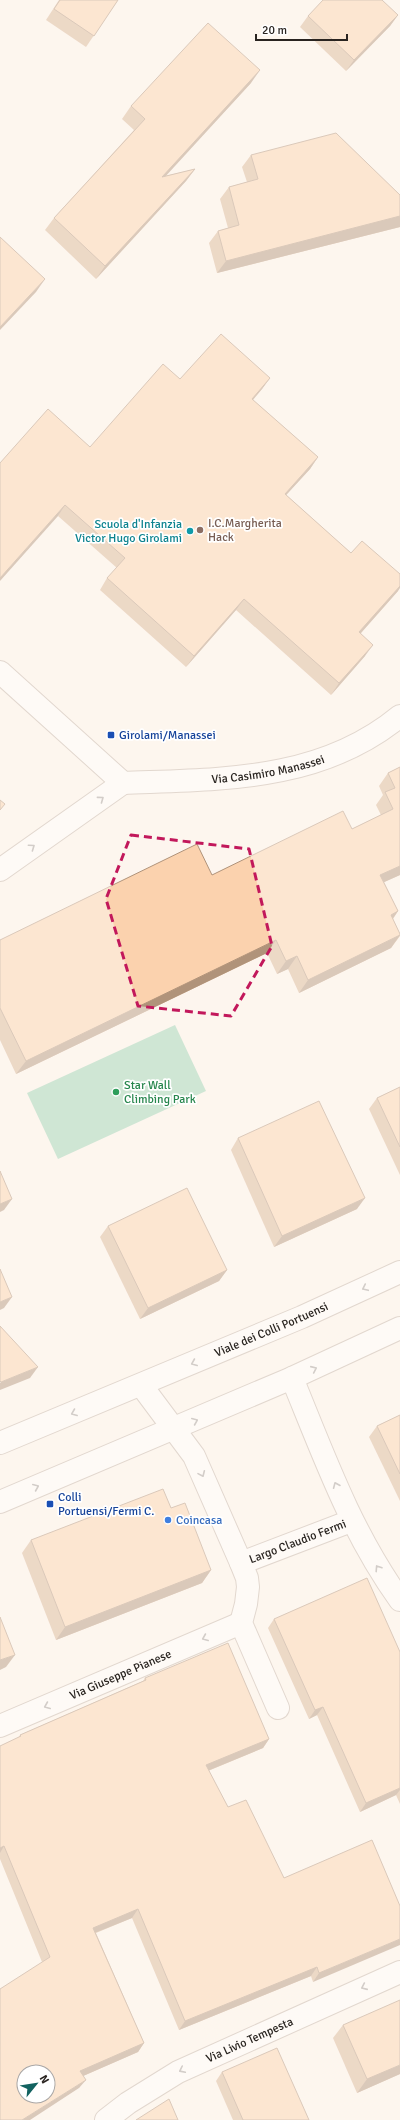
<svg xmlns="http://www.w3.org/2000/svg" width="400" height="2120" font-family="Signika,sans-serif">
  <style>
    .green { fill: #98d2b4 }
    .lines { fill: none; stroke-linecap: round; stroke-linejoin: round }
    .minor-casing { stroke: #c1b3a8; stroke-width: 24 }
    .primary-casing { stroke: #c1b3a8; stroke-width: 24 }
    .minor { stroke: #fff; stroke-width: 22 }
    .primary { stroke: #fff; stroke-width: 22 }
    .wall { fill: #d8b596 }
    .shaded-wall { fill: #b0937a }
    .building { fill: #fbd2ae; stroke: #b0937a; fill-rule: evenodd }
    .oneway { stroke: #9f9c9b }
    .marked { fill: none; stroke: #c2185b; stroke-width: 3; stroke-dasharray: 8 5; stroke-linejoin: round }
    .education-dot { fill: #8d6e63; stroke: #fff; stroke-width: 1.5 }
    .culture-dot { fill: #0f9aa8; stroke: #fff; stroke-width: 1.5 }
    .transit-dot { fill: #1a4fb4; stroke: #fff; stroke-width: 1.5 }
    .leisure-dot { fill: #2e9e5b; stroke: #fff; stroke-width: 1.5 }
    .shop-dot { fill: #3f7fe0; stroke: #fff; stroke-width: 1.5 }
    .labels { text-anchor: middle; stroke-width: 3.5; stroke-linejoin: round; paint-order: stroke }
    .education-label { font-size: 12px; fill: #785e54; stroke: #fff; text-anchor: start }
    .culture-label { font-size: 12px; fill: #0d838f; stroke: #fff; text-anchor: end }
    .transit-label { font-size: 12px; fill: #164399; stroke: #fff; text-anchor: start }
    .street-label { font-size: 12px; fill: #292420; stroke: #fff }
    .leisure-label { font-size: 12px; fill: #27864d; stroke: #fff; text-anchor: start }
    .shop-label { font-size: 12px; fill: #366cbe; stroke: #fff; text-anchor: start }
  </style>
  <rect width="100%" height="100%" fill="#fdf5ee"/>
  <polygon class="green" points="175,1025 206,1091 58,1159 27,1093"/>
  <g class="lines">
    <g class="minor-casing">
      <g id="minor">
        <polyline points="0,672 123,783"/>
        <path id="s1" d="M123,783C221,779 320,782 400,716"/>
        <polyline points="0,870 123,783"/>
        <path d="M292,1378C324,1456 351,1532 400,1600"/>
        <path id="s2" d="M141,1385L194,1456L241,1563L351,1521"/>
        <polyline points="241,1563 247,1578 248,1587 246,1604 241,1623 278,1708"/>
        <path id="s3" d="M0,1726L241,1623"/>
        <path id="s4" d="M106,2120L128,2103L178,2072L400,1972"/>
      </g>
    </g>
    <g class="primary-casing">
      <g id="primary">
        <path id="s5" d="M0,1443L302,1317L400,1272"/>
        <polyline points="0,1502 292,1378 400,1328"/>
      </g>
    </g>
    <use href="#minor" class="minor"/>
    <use href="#primary" class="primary"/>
  </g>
  <g class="wall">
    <polygon points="59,0 118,0 86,47 46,20"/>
    <polygon points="398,15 390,26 346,71 300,27 308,16"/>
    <polygon points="251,83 165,176 195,169 186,181 96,279 45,230 54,218 134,130 122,119 131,106"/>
    <polygon points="251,155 400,195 400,227 217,273 209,243 218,231 228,228 220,199 229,187 247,182 242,167"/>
    <polygon points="270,378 262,389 253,400 318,457 310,469 286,495 351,553 398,591 361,633 365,656 331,695 236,610 186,667 100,590 107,578 117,568 58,516 90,447 180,379"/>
    <polygon points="400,767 400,875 384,882 398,911 393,919 400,934 400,936 391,948 299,993 288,969 277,974 267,953 16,1074 0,1040 0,940 212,875 352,829 381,815 376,805 383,795 379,786 388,773"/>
    <polygon points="400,1087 400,1175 369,1109 377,1098"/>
    <polygon points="238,1138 357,1209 274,1247 231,1150"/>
    <polygon points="108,1226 227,1270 219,1281 140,1319 100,1237"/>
    <polygon points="400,1415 400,1501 369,1437 377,1426"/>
    <polygon points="171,1508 211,1570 202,1583 56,1640 22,1553 31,1540"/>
    <polygon points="274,1619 400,1652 400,1804 396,1795 360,1812 317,1715 309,1719 268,1628"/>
    <polygon points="145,1678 269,1739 263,1748 208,1771 228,1807 284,1878 400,1906 313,1982 311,1976 179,2030 132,1918 96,1933 144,2043 138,2052 83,2076 79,2088 42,1962 0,1859 0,1746 18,1738 20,1735 143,1681"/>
    <polygon points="343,2025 400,2074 357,2093 333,2038"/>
    <polygon points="222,2072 309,2120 233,2120 216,2081"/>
  </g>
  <g class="shaded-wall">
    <polygon points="398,15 390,26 346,71 354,60"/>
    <polygon points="260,70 251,83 153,190 162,177"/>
    <polygon points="195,169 186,181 96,279 105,266"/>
    <polygon points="400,216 400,227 217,273 226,261"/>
    <polygon points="45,279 36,292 0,330 0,327"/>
    <polygon points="270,378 262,389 244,410 252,399"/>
    <polygon points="318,457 310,469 277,505 285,494"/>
    <polygon points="65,505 58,516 0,581 0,578"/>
    <polygon points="400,586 400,588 398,591 352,643 359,632"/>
    <polygon points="244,599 236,610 186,667 194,656"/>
    <polygon points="373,645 365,656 331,695 339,683"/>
    <polygon points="400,866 400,875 371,888 380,875"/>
    <polygon points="398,911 389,924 391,915"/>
    <polygon points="400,935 391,948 299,993 308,980"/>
    <polygon points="276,940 267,953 16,1074 26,1061"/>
    <polygon points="297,956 288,969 277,974 286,961"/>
    <polygon points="365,1198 357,1209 274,1247 282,1236"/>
    <polygon points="12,1199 4,1210 0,1212 0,1204"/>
    <polygon points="227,1270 219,1281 140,1319 148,1308"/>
    <polygon points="12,1297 4,1308 0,1310 0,1302"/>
    <polygon points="38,1367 30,1378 0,1390 0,1383 1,1382"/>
    <polygon points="211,1570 202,1583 56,1640 65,1627"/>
    <polygon points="15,1655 6,1667 0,1670 0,1660"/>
    <polygon points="323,1707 317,1715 309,1719 315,1710"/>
    <polygon points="269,1739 263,1748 200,1774 206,1765"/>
    <polygon points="400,1788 400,1790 396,1795 360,1812 366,1803"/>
    <polygon points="4,1846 0,1853 0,1848"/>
    <polygon points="138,1909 132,1918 87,1936 93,1928"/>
    <polygon points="400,1939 400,1945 313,1982 319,1973"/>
    <polygon points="317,1967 311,1976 179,2030 185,2021"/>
    <polygon points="144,2043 138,2052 74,2080 80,2071"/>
    <polygon points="400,2065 400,2074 357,2093 367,2079"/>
    <polygon points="86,2080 79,2088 30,2120 22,2120"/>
  </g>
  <g class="building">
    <polygon points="60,0 118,0 94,36 54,9"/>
    <polygon points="323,0 382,0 398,15 354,60 308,16"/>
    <polygon points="208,23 260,70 162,177 195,169 105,266 54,218 145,119 131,106"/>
    <polygon points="336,133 400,195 400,216 226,261 218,231 239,225 229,187 258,179 251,155"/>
    <polygon points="0,237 45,279 0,327"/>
    <polygon points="221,334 270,378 252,399 318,457 285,494 351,553 362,541 400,574 400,586 359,632 373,645 339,683 244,599 194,656 107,578 125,558 65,505 0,578 0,463 48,409 90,447 163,364 180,379"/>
    <polygon points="400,767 400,866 380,875 398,911 391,915 400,934 400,935 308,980 297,956 286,961 276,940 26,1061 0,1008 0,940 197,844 212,875 343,811 352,829 393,809 385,792 395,788 388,773"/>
    <polygon points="0,800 5,804 0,810"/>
    <polygon points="400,1087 400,1147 377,1098"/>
    <polygon points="319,1101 365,1198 282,1236 238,1138"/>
    <polygon points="0,1171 12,1199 0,1204"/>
    <polygon points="187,1188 227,1270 148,1308 108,1226"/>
    <polygon points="0,1269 12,1297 0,1302"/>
    <polygon points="0,1326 38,1367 1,1382 0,1381"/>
    <polygon points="400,1415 400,1474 377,1426"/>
    <polygon points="163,1489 171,1508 185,1503 211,1570 65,1627 31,1540"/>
    <polygon points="367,1578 400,1652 400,1788 366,1803 323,1707 315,1710 274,1619"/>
    <polygon points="0,1617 15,1655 0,1660"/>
    <path d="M228,1643L269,1739L206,1765L228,1807L246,1800L284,1878L372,1840L400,1906V1939L319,1973L317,1967L185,2021L138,1909L93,1928L144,2043L80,2071L86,2080L22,2120H0V1989L50,1957L4,1846L0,1848V1746L21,1736L20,1735L146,1680L145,1678ZM24,2072H48V2096H24Z"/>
    <polygon points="400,2000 400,2065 367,2079 343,2025"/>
    <polygon points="277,2048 309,2120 243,2120 222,2072"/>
    <polygon points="169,2099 178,2120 136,2120"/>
  </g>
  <defs><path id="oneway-chevron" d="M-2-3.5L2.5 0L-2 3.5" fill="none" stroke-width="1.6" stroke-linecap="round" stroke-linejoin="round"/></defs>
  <g class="oneway">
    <use href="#oneway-chevron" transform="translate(101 799) rotate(-36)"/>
    <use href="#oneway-chevron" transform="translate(32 847) rotate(-35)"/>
    <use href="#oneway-chevron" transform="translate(365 1288) rotate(155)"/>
    <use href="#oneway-chevron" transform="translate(194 1363) rotate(157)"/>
    <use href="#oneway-chevron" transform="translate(314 1369) rotate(-24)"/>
    <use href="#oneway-chevron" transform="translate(74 1413) rotate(158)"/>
    <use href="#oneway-chevron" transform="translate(195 1421) rotate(-23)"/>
    <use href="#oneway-chevron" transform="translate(202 1474) rotate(66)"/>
    <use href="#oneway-chevron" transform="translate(336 1485) rotate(-113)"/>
    <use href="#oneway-chevron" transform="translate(36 1487) rotate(-23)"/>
    <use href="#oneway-chevron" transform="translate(378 1568) rotate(-123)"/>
    <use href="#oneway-chevron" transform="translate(205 1638) rotate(157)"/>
    <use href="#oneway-chevron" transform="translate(47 1706) rotate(157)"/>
    <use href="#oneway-chevron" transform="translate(364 1987) rotate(156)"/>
    <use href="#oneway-chevron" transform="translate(182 2070) rotate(154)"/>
  </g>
  <path d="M0 0H400V2120H0ZM131,835L249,849L272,946L231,1016L138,1006L106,899Z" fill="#fdf5ee" fill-opacity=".55" fill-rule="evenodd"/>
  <path class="marked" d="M131,835L249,849L272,946L231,1016L138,1006L106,899Z"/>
  <circle class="education-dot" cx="200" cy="530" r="4"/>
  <circle class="culture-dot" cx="190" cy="531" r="4"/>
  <g class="transit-dot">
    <rect x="107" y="731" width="8" height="8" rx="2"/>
    <rect x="46" y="1500" width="8" height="8" rx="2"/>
  </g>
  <circle class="leisure-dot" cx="116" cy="1092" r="4"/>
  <circle class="shop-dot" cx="168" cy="1520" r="4"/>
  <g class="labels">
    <g class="education-label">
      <text x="208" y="527">I.C.Margherita<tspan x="208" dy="14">Hack</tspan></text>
    </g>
    <g class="culture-label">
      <text x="182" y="528">Scuola d'Infanzia<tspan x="182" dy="14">Victor Hugo Girolami</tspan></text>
    </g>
    <g class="transit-label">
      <text x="119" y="739">Girolami/Manassei</text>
      <text x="58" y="1501">Colli<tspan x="58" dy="14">Portuensi/Fermi C.</tspan></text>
    </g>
    <g class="street-label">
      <text dy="4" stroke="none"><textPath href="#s1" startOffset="146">Via Casimiro Manassei</textPath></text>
      <text dy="4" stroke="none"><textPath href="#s5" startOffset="294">Viale dei Colli Portuensi</textPath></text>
      <text dy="4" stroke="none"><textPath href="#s2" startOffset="266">Largo Claudio Fermi</textPath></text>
      <text dy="4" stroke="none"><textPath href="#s3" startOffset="131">Via Giuseppe Pianese</textPath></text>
      <text dy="4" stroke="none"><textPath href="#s4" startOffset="165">Via Livio Tempesta</textPath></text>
    </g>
    <g class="leisure-label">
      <text x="124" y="1089">Star Wall<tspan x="124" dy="14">Climbing Park</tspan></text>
    </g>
    <g class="shop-label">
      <text x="176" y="1524">Coincasa</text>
    </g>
  </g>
  <g transform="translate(36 2084) rotate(60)"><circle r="19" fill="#ffffff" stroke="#a9a7a6"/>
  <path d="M0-3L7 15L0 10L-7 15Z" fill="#126260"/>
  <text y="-6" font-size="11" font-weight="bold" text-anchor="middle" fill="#292420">N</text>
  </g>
  <path d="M256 34v6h91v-6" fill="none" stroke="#292420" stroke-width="2"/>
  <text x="262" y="34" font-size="12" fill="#292420" stroke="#ffffff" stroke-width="3" paint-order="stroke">20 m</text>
</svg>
